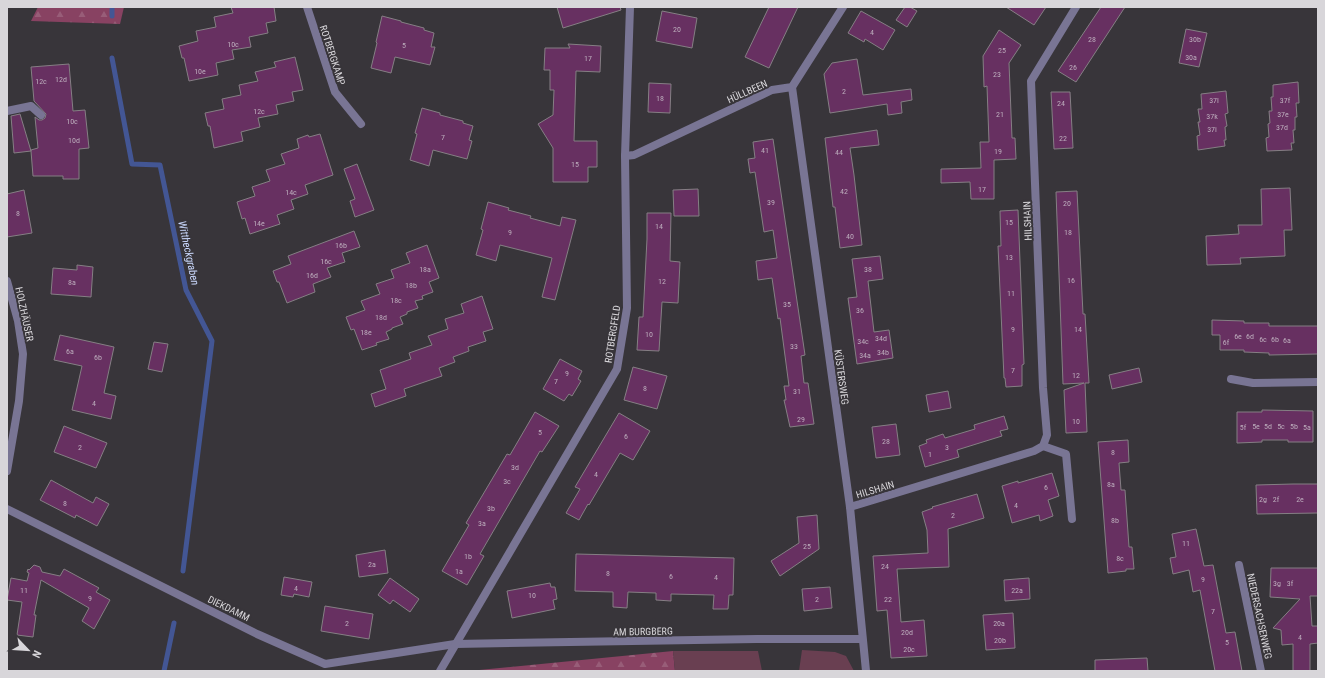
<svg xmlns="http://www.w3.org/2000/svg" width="1325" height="678" font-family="'Roboto Condensed',sans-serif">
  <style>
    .forest { fill: url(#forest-firs) }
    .park { fill: #693f51 }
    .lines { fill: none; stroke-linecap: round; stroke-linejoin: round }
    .stream { stroke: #435694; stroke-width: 5 }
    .building { fill: #673061; stroke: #857f84 }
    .minor { stroke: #797594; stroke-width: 8 }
    .labels { text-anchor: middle; stroke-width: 4; stroke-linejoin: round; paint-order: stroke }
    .number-label { font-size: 8px; fill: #bcacbc }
    .street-label { font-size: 10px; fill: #d8d6da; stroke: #38353a }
    .water-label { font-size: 11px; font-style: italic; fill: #ccdaff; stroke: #38353a }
  </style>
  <defs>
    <pattern id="forest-firs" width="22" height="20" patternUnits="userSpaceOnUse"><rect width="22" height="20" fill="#884262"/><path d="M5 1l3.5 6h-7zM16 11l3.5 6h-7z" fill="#985d78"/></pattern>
  </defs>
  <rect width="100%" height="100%" fill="#38353a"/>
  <g class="forest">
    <polygon points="38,7 124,7 120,24 31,21"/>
    <polygon points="673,651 675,671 469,671"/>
  </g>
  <g class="park">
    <polygon points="802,650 835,652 846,656 854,671 799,671"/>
    <polygon points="673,651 758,651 762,671 675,671"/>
  </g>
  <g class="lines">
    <g class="stream">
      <polyline points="112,7 112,16"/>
      <polyline points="112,58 132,164 160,165 186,290 212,341 183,571"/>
      <polyline points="164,671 174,623"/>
    </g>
  </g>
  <g class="building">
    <polygon points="231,7 274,7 276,21 266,23 268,33 249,37 251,47 232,50 234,59 216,63 218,75 189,81 184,58 182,58 179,46 198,41 196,31 216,27 214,17 233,13"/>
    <polygon points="557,7 620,7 621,10 563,28"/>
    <polygon points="769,7 798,7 769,68 745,57"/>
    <polygon points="905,7 910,7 917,11 907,27 896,20"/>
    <polygon points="1006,7 1046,7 1034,25"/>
    <polygon points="1101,7 1125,7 1076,82 1058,71"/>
    <polygon points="662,11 697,18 692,48 656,41"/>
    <polygon points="861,11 895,30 883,50 865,39 864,42 848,33"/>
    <polygon points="382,16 401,21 401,22 424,28 424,30 434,33 431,47 435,47 430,65 395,57 391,73 371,68 377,43 376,42"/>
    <polygon points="1186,29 1207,33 1199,67 1179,63"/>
    <polygon points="999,30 1021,45 1009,63 1012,138 1015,138 1016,159 994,160 994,199 971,199 970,182 941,183 941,169 981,168 980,142 989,142 987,86 984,87 983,56"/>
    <polygon points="568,44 601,46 600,72 576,71 574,141 597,141 597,167 588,167 588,182 553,182 553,148 538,124 553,115 554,90 550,90 550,70 544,70 545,48 570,48"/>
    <polygon points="295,57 303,90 292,92 294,101 276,105 278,114 258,118 260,127 241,132 243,141 214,148 210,126 208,126 205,113 224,109 222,99 241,95 239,85 258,81 255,72 276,67 274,62"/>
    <polygon points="857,59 863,95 911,89 912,100 901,102 902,113 888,115 887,104 830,113 824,74 832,63"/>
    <polygon points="69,64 73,111 85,110 89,148 79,149 79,179 63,179 63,176 33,176 31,151 14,153 11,116 20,114 31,151 31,150 38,148 35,117 39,120 42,120 45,118 46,114 34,101 31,67"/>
    <polygon points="1298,82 1299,103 1296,103 1297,117 1295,117 1295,130 1293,130 1294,143 1291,143 1292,150 1267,151 1266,138 1269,137 1268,124 1270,123 1269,111 1272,111 1271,97 1273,97 1273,85"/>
    <polygon points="649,83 671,84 670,113 648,112"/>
    <polygon points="1226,91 1228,113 1225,114 1227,126 1225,127 1226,140 1224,140 1225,146 1198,150 1197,136 1200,135 1198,122 1200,122 1198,109 1202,109 1201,94"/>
    <polygon points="1051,92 1070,92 1073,148 1054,149"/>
    <polygon points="422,108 440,113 440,115 463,121 463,123 473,126 469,140 472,141 467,159 433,150 429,166 410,160 417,134 415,133"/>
    <polygon points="877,130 879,145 850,148 854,175 862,245 840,248 835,207 833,207 825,138"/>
    <polygon points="320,134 333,175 305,185 308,194 291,200 294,209 277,215 280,224 250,234 245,218 242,219 237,202 255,196 252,187 270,181 266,170 285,164 281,154 299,148 297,139 308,135 309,137"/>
    <polygon points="773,139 805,355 801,356 804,383 808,383 814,424 790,427 784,400 786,400 784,386 789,386 780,318 778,319 772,278 758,280 756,261 777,258 773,230 764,232 755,172 750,173 748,159 755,158 753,142"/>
    <polygon points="357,164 374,210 355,217 350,201 355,199 344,169"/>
    <polygon points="1290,188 1292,230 1284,230 1285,256 1240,258 1241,264 1207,265 1206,236 1239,234 1238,225 1262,225 1261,189"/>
    <polygon points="698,189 699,216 674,216 673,190"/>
    <polygon points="24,190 32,233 7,237 7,194"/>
    <polygon points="1077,191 1083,314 1085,314 1089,383 1085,383 1087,432 1066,433 1064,390 1084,383 1063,384 1056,192"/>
    <polygon points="488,202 509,208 508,210 531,216 530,218 560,226 562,217 576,220 555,300 542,297 552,258 500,245 496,261 476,255 483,230 481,229"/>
    <polygon points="1018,210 1024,364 1022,365 1022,386 1006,387 1005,378 1004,378 998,246 1001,246 1000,211"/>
    <polygon points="647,213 671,213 670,261 680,262 678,303 662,302 659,351 637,350 639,317 643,317 647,239"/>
    <polygon points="354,231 360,247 342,253 345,262 327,268 331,277 313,284 315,292 287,303 279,282 277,282 273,271 291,264 288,256"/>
    <polygon points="427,245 439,278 429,282 433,292 422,296 423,299 415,301 418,308 407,312 407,314 400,317 403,324 392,328 392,329 386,332 389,339 376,343 377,345 362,350 354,329 351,330 346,317 365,310 361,301 380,294 376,284 394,278 391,270 410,263 406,253"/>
    <polygon points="880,256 883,279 868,281 874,332 889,330 893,358 857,364 848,298 857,297 852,259"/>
    <polygon points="77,265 93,267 91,297 51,294 53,268 77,270"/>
    <polygon points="482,296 493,329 483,332 486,341 468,347 469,351 453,357 455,362 439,368 442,376 404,389 406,396 375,407 371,394 386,389 380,370 411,359 409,353 432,345 428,336 448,329 445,319 464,313 461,304"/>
    <polygon points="1212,320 1244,321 1244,323 1269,323 1269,326 1318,326 1318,354 1269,355 1269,353 1244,352 1244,350 1220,350 1220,335 1212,335"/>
    <polygon points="60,335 114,347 104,393 116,396 111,419 72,410 82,366 54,360"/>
    <polygon points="154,342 168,344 162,372 148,369"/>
    <polygon points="560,359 582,371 578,379 581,381 572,396 569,394 564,401 543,389"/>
    <polygon points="633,367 667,376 657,409 624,400"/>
    <polygon points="1139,368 1142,382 1112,389 1109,375"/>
    <polygon points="948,391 951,408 929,412 926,395"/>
    <polygon points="1262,410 1313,411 1313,442 1288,442 1288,440 1262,440 1262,442 1237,443 1237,412 1262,412"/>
    <polygon points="535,412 559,426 542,452 540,451 480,554 484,556 467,585 442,571 469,525 466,523 507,454 510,455"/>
    <polygon points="619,413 650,431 633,460 620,453 589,505 588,504 579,520 566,513 580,489 575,487"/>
    <polygon points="1004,416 1008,429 1000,431 1002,436 957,450 959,457 925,467 919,446 927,443 926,440 943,434 945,438 975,429 974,425"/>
    <polygon points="896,424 900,455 876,458 872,427"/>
    <polygon points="64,426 107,443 96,468 54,452"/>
    <polygon points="1128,440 1129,462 1119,463 1121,490 1125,490 1129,547 1132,547 1134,569 1126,569 1126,571 1108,573 1098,442"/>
    <polygon points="1052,473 1059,496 1048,500 1053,516 1040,521 1039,515 1012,523 1002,486 1018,481 1018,483"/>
    <polygon points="51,480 93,503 96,497 109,504 97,526 76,515 75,518 40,500"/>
    <polygon points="1293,484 1318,484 1318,513 1257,514 1256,485"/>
    <polygon points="977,494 984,518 948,529 949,567 897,569 901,622 924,620 927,656 891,658 887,610 877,611 873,556 928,553 927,530 922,512 933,508 932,507"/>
    <polygon points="817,515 819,549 780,576 771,561 799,543 797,517"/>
    <polygon points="1196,529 1204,566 1213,565 1226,633 1235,632 1242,671 1215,671 1200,590 1193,592 1189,570 1173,574 1170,558 1176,557 1172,534"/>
    <polygon points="385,550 388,573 359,577 356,555"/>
    <polygon points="576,554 734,558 733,595 729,595 728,609 713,609 714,595 671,594 671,601 656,600 656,593 628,592 627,608 613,607 613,592 575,591"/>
    <polygon points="34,565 40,567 42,572 60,576 64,569 99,588 96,592 110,600 94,629 82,621 89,608 41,580 34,615 36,615 33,637 17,635 22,602 7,600 11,578 27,581 29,573 27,572 28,569 29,570"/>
    <polygon points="1271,568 1318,568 1318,596 1310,596 1312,626 1318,626 1318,643 1310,644 1310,671 1293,671 1293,644 1282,645 1281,630 1273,628 1300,599 1270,597"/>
    <polygon points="284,577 312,582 309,597 294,594 293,597 281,595"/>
    <polygon points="390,578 419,599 410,612 393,600 390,604 378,595"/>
    <polygon points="1029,578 1030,599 1005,601 1004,580"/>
    <polygon points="550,583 551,587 555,587 557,599 553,600 555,609 512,618 507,591"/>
    <polygon points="830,587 832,608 804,611 802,589"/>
    <polygon points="325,606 373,614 369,639 321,631"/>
    <polygon points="1013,613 1015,648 986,650 983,615"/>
    <polygon points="1147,658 1148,671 1095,671 1095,660"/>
  </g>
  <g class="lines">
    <g class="minor">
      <polyline points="307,7 335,92 361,124"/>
      <polyline points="792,87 850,507 866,671"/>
      <polyline points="7,111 31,106 41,115"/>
      <polyline points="625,156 634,155 772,90 792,87 843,7"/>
      <polyline points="7,281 18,321 23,354 19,401 7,471"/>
      <polyline points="1231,379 1253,383 1318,382"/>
      <polyline points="1043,446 1066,454 1072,519"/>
      <polyline points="850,507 1034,451 1043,446 1047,435 1043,388 1031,81 1076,7"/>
      <polyline points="7,509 257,634 325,664 455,644 757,639 862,639"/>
      <polyline points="1239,565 1261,671"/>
      <polyline points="440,671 617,369 627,308 625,156 630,7"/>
    </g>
  </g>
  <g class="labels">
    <g class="number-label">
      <text x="677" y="32">20</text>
      <text x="872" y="35">4</text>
      <text x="1092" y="42">28</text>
      <text x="1195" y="42">30b</text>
      <text x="233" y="47">10c</text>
      <text x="404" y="48">5</text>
      <text x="1002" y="53">25</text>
      <text x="1191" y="60">30a</text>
      <text x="588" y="61">17</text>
      <text x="1073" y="70">26</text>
      <text x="200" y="74">10e</text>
      <text x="997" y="77">23</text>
      <text x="61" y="82">12d</text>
      <text x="41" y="84">12c</text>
      <text x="844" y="94">2</text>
      <text x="660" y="101">18</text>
      <text x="1214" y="103">37l</text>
      <text x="1285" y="103">37f</text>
      <text x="1061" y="106">24</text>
      <text x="259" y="114">12c</text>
      <text x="1000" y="117">21</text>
      <text x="1283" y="117">37e</text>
      <text x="1212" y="119">37k</text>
      <text x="72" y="124">10c</text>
      <text x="1282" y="130">37d</text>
      <text x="1212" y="132">37i</text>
      <text x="443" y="140">7</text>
      <text x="1063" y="141">22</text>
      <text x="74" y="143">10d</text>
      <text x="765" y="153">41</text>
      <text x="998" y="154">19</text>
      <text x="839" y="155">44</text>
      <text x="575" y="167">15</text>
      <text x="982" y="192">17</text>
      <text x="844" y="194">42</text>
      <text x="291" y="195">14c</text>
      <text x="771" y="205">39</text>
      <text x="1067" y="206">20</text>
      <text x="18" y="216">8</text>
      <text x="1009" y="225">15</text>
      <text x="259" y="226">14e</text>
      <text x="659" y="229">14</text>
      <text x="510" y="235">9</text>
      <text x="1068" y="235">18</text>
      <text x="850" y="239">40</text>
      <text x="341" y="248">16b</text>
      <text x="1009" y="260">13</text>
      <text x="326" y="264">16c</text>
      <text x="425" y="272">18a</text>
      <text x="868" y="272">38</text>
      <text x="312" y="278">16d</text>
      <text x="1071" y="283">16</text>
      <text x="662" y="284">12</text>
      <text x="72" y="285">8a</text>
      <text x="411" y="288">18b</text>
      <text x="1011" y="296">11</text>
      <text x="396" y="303">18c</text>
      <text x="787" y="307">35</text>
      <text x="860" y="313">36</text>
      <text x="381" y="320">18d</text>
      <text x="1013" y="332">9</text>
      <text x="1078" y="332">14</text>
      <text x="366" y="335">18e</text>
      <text x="649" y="337">10</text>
      <text x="1238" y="339">6e</text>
      <text x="1250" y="339">6d</text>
      <text x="881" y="341">34d</text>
      <text x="1263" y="342">6c</text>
      <text x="1275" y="342">6b</text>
      <text x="1287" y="343">6a</text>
      <text x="863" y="344">34c</text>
      <text x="1226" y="345">6f</text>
      <text x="794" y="349">33</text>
      <text x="70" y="354">6a</text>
      <text x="883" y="355">34b</text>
      <text x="865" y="358">34a</text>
      <text x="98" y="360">6b</text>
      <text x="1013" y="373">7</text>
      <text x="567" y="376">9</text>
      <text x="1076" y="378">12</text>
      <text x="556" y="384">7</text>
      <text x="645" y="391">8</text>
      <text x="797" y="394">31</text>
      <text x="94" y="406">4</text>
      <text x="801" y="422">29</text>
      <text x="1076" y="424">10</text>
      <text x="1256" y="429">5e</text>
      <text x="1268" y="429">5d</text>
      <text x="1281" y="429">5c</text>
      <text x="1294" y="429">5b</text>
      <text x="1243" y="430">5f</text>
      <text x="1307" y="430">5a</text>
      <text x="540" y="435">5</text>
      <text x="626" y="439">6</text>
      <text x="886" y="444">28</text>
      <text x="80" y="450">2</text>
      <text x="947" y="450">3</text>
      <text x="1113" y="455">8</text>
      <text x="930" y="457">1</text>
      <text x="515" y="470">3d</text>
      <text x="596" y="477">4</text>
      <text x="507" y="484">3c</text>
      <text x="1111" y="487">8a</text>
      <text x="1046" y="490">6</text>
      <text x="1263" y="502">2g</text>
      <text x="1276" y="502">2f</text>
      <text x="1300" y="502">2e</text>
      <text x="65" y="506">8</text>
      <text x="1016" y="508">4</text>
      <text x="491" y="511">3b</text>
      <text x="953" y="518">2</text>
      <text x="1115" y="523">8b</text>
      <text x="482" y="526">3a</text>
      <text x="1186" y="546">11</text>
      <text x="807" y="549">25</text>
      <text x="468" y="559">1b</text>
      <text x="1120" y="561">8c</text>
      <text x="372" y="567">2a</text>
      <text x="885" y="569">24</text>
      <text x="459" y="574">1a</text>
      <text x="608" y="576">8</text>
      <text x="671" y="579">6</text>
      <text x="716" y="580">4</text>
      <text x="1203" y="582">9</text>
      <text x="1277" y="586">3g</text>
      <text x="1290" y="586">3f</text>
      <text x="296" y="591">4</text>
      <text x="24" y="593">11</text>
      <text x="1017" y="593">22a</text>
      <text x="532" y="598">10</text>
      <text x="90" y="601">9</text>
      <text x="817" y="602">2</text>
      <text x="888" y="602">22</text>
      <text x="1213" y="614">7</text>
      <text x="347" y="626">2</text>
      <text x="999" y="626">20a</text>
      <text x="907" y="635">20d</text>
      <text x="1300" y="640">4</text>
      <text x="1000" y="643">20b</text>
      <text x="1227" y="645">5</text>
      <text x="909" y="652">20c</text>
    </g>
    <g class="street-label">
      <text transform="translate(333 55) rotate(72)" y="4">ROTBERGKAMP</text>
      <text transform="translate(747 91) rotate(-24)" y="4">HÜLLBEEN</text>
      <text transform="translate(1027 221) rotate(-92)" y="4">HILSHAIN</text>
      <text transform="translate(25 314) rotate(78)" y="4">HOLZHÄUSER</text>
      <text transform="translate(612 334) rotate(-81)" y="4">ROTBERGFELD</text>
      <text transform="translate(842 377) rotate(82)" y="4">KÜSTERSWEG</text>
      <text transform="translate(875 489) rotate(-17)" y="4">HILSHAIN</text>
      <text transform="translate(229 608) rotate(26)" y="4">DIEKDAMM</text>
      <text transform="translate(1260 616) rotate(78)" y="4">NIEDERSACHSENWEG</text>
      <text transform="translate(643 631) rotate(-1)" y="4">AM BURGBERG</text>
    </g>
    <g class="water-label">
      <text transform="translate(189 253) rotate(78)" y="4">Wittheckgraben</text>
    </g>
  </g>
  <rect width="1325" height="678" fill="none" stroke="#d8d6da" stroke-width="16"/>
  <g transform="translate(28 650) rotate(115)" stroke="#38353a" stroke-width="3" paint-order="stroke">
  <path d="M0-3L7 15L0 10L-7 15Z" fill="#d8d6da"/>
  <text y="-6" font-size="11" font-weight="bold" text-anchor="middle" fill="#d8d6da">N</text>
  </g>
</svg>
